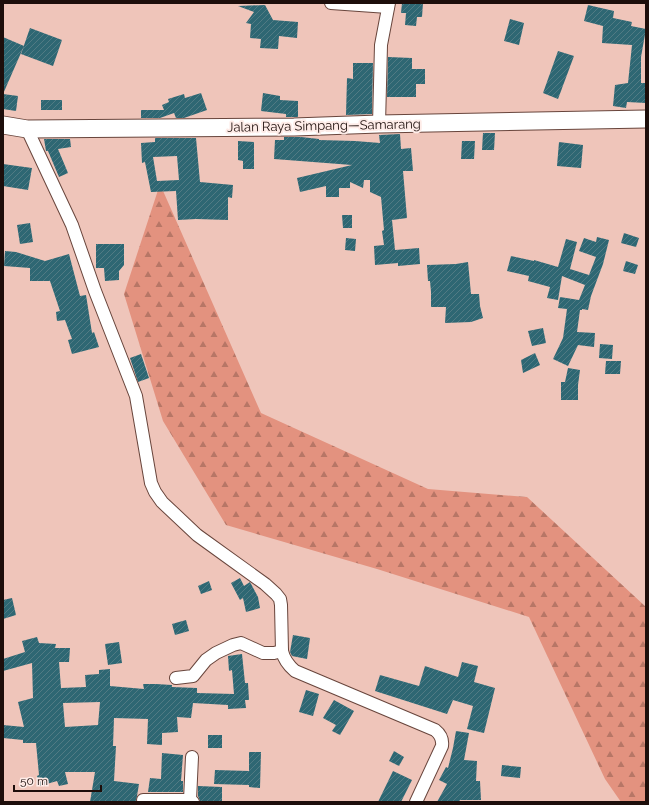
<svg xmlns="http://www.w3.org/2000/svg" width="649" height="805" font-family="Raleway,sans-serif">
  <style>
    .forest { fill: url(#forest-firs) }
    .building { fill: url(#building-hatch); fill-rule: evenodd }
    .lines { fill: none; stroke-linecap: round; stroke-linejoin: round }
    .street-casing { stroke: #68453c; stroke-width: 14 }
    .secondary-casing { stroke: #68453c; stroke-width: 19 }
    .street { stroke: #fff; stroke-width: 12 }
    .secondary { stroke: #fff; stroke-width: 17 }
    .labels { text-anchor: middle; stroke-width: 4; stroke-linejoin: round; paint-order: stroke }
    .street-label { font-size: 13px; fill: #1d0e0b; stroke: #feece8 }
  </style>
  <defs>
    <pattern id="forest-firs" width="22" height="20" patternUnits="userSpaceOnUse"><rect width="22" height="20" fill="#e3927f"/><path d="M5 1l3.5 6h-7zM16 11l3.5 6h-7z" fill="#b77666"/></pattern>
    <pattern id="building-hatch" width="6" height="6" patternUnits="userSpaceOnUse"><rect width="6" height="6" fill="#2e6773"/><path d="M-1 1l2-2M0 6l6-6M5 7l2-2" fill="none" stroke="#517b84"/></pattern>
  </defs>
  <rect width="100%" height="100%" fill="#efc5ba"/>
  <polygon class="forest" points="160,184 261,413 428,489 527,497 646,607 646,802 621,802 605,779 529,617 377,569 226,525 163,421 124,294"/>
  <g class="building">
    <polygon points="402,3 423,3 422,17 417,17 416,26 405,25 406,13 401,13"/>
    <polygon points="265,5 273,20 298,22 297,38 279,36 278,49 260,48 261,39 250,38 251,24 246,23 254,12 238,6"/>
    <polygon points="588,5 614,11 613,18 632,22 631,26 646,29 641,57 641,83 646,83 646,103 627,102 626,108 613,106 615,85 628,83 632,45 602,43 603,26 584,21"/>
    <polygon points="510,19 524,23 519,45 504,41"/>
    <polygon points="30,28 62,40 53,66 21,54"/>
    <polygon points="3,37 24,46 3,94"/>
    <polygon points="558,51 574,56 558,99 543,93"/>
    <polygon points="388,57 412,58 412,69 425,69 425,84 416,84 416,97 387,97"/>
    <polygon points="353,63 373,63 372,114 346,115 347,78 353,79"/>
    <polygon points="201,93 207,110 184,118 176,118 174,113 160,118 141,118 141,110 164,110 162,105 169,102 168,99 184,94 185,98"/>
    <polygon points="263,93 280,96 280,100 298,101 298,117 286,117 286,114 261,111"/>
    <polygon points="3,94 18,96 16,111 3,109"/>
    <rect x="41" y="100" width="21" height="10"/>
    <polygon points="483,133 495,133 494,150 482,150"/>
    <polygon points="400,134 401,149 411,148 413,171 403,171 407,218 392,220 395,250 419,248 420,264 398,266 398,263 375,265 374,246 384,245 382,231 384,230 381,197 370,192 370,180 364,180 363,188 350,182 350,188 339,188 339,197 326,197 326,186 300,192 297,178 352,165 274,159 275,140 284,140 284,137 301,137 319,139 319,140 355,141 380,143 379,135"/>
    <path d="M155,138H196L200,182L233,185L232,198L228,197V220L196,219L178,220L176,191L151,192L145,162L142,163L141,143L155,142ZM177,156L179,180L157,181L153,157Z"/>
    <polygon points="44,139 70,139 71,147 58,149 68,173 59,177 48,151 46,151"/>
    <polygon points="238,141 254,142 254,169 243,169 243,161 238,160"/>
    <polygon points="462,141 475,141 474,159 461,159"/>
    <polygon points="559,142 583,145 581,168 557,166"/>
    <polygon points="3,164 32,168 28,190 3,186"/>
    <polygon points="342,215 352,215 352,228 343,228"/>
    <polygon points="30,223 33,242 20,244 17,225"/>
    <polygon points="624,233 639,238 636,247 621,243"/>
    <polygon points="597,237 609,240 603,264 591,296 588,310 582,309 582,310 580,310 577,332 595,333 594,347 578,345 568,366 553,359 563,338 567,309 558,308 560,297 579,300 585,285 562,276 558,300 547,298 550,287 528,281 529,276 507,271 511,256 534,261 534,260 558,267 566,239 577,242 570,269 589,275 596,257 579,251 584,238 596,242"/>
    <polygon points="346,238 356,239 355,251 345,250"/>
    <polygon points="96,244 124,244 124,265 119,271 119,280 105,281 104,268 96,268"/>
    <polygon points="5,251 16,252 45,261 69,254 80,296 86,295 92,333 94,332 99,347 72,354 68,340 72,339 65,320 57,321 56,312 60,311 50,281 30,281 30,268 4,266"/>
    <polygon points="626,261 638,265 635,274 623,271"/>
    <polygon points="468,262 471,294 479,294 480,306 483,318 471,322 445,323 446,307 431,307 431,292 430,281 428,281 427,265 456,264"/>
    <polygon points="543,328 546,343 532,346 528,331"/>
    <polygon points="600,344 613,345 612,359 599,358"/>
    <polygon points="535,353 540,365 523,373 521,360"/>
    <polygon points="141,354 149,378 138,382 130,358"/>
    <polygon points="606,361 621,361 620,374 605,374"/>
    <polygon points="568,368 580,370 578,385 578,400 561,400 561,382 565,382"/>
    <polygon points="240,578 244,586 250,582 258,597 260,608 246,612 243,598 240,600 231,583"/>
    <polygon points="209,581 212,590 201,594 198,586"/>
    <polygon points="12,598 16,615 3,619 3,600"/>
    <polygon points="186,620 189,631 175,635 172,624"/>
    <polygon points="293,635 310,638 307,659 292,656 290,652"/>
    <path d="M37,637L39,643L56,644L55,648H70L69,662H59L61,688L86,687L85,675L99,674V670L110,669V686L144,689L143,684H156L172,685V687L197,688V693L234,694L232,670L229,671L228,656L242,654L245,683H248L249,700H245L246,708L228,709V705L193,703L191,718L177,717L178,732L162,733V745L147,744L148,719L114,718L113,746H116L114,781L139,784L136,802H90L95,772H65L68,784L59,786L57,781L40,786L37,776L39,775L36,743H23V740L3,738V725L24,727L18,702L33,698L32,663L3,671V659L25,652L22,641ZM100,702L98,725L65,727L63,703Z"/>
    <polygon points="119,642 122,663 108,665 105,644"/>
    <polygon points="462,662 478,666 474,682 495,688 484,733 467,729 473,706 453,700 447,714 375,691 380,675 419,686 425,666 458,677"/>
    <polygon points="306,690 319,694 313,716 299,712"/>
    <polygon points="334,700 354,711 340,735 332,731 336,725 323,718"/>
    <polygon points="456,731 469,733 464,760 477,761 476,781 480,781 481,800 460,800 459,802 437,802 447,784 439,780 446,767 448,768 453,748"/>
    <rect x="208" y="735" width="14" height="13"/>
    <polygon points="394,751 404,757 399,766 389,761"/>
    <polygon points="249,752 261,752 260,788 249,787 249,785 214,784 215,770 249,771"/>
    <polygon points="162,753 183,755 181,781 183,781 183,792 148,792 150,778 161,779"/>
    <polygon points="502,765 521,767 520,778 501,776"/>
    <polygon points="393,771 412,780 401,802 378,802"/>
    <polygon points="198,786 222,787 222,802 200,801 198,796"/>
  </g>
  <g class="lines">
    <g class="street-casing">
      <g id="street">
        <polyline points="331,3 388,7"/>
        <polyline points="379,124 381,45 389,3"/>
        <path d="M27,129L72,225L95,291L136,396L151,483L155,492L162,502L197,535L265,584L276,594L280,599L281,605L282,651C284,660 288,665 295,671L435,730C440,734 443,739 442,746L416,802"/>
        <polyline points="176,678 193,676 206,660 216,653 233,645 241,643 263,653 274,653 282,651"/>
        <polyline points="192,757 190,800 193,802"/>
        <polyline points="143,800 190,800"/>
      </g>
    </g>
    <g class="secondary-casing">
      <polyline id="secondary" points="3,125 27,129 294,127 379,124 646,119"/>
    </g>
    <use href="#street" class="street"/>
    <use href="#secondary" class="secondary"/>
  </g>
  <g class="labels">
    <g class="street-label">
      <text transform="translate(324 125) rotate(-1)" y="5">Jalan Raya Simpang—Samarang</text>
    </g>
  </g>
  <rect width="649" height="805" fill="none" stroke="#1d0e0b" stroke-width="8"/>
  <path d="M14 785v6h87v-6" fill="none" stroke="#1d0e0b" stroke-width="2"/>
  <text x="20" y="785" font-size="12" fill="#1d0e0b" stroke="#feece8" stroke-width="3" paint-order="stroke">50 m</text>
</svg>
